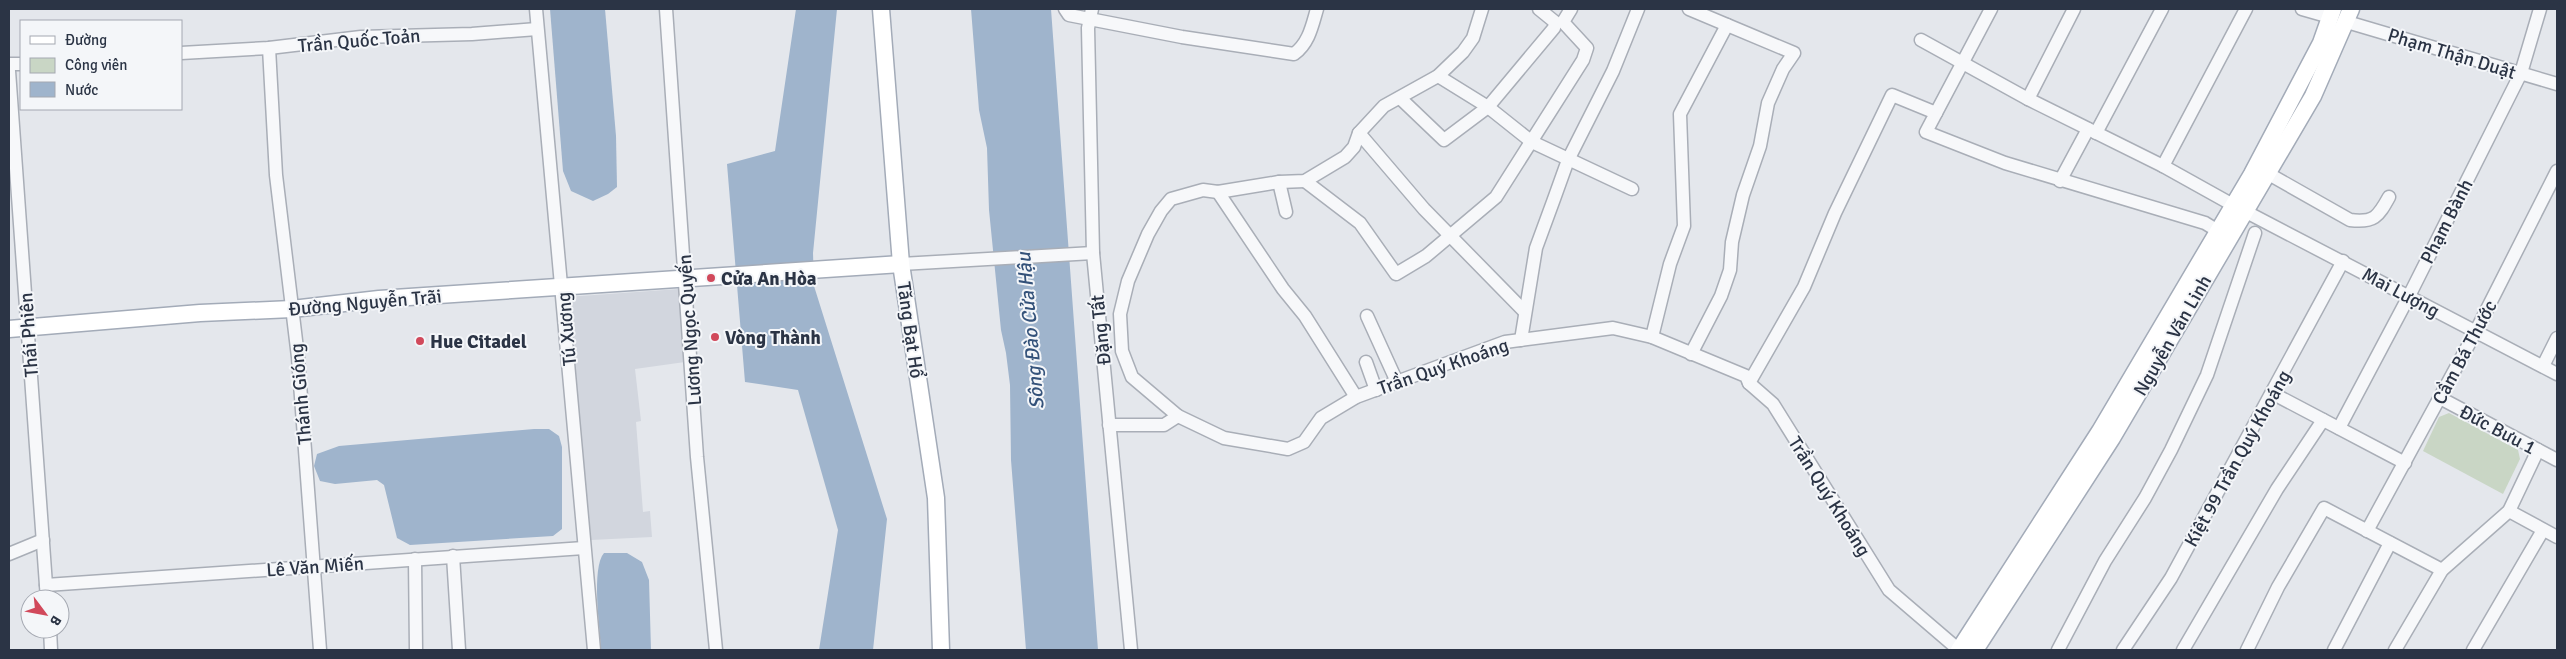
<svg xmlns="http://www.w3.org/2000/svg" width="2566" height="659" font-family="Signika,sans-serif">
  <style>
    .built { fill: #d2d6de }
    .green { fill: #c9d6c5 }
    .water { fill: #9fb4cc }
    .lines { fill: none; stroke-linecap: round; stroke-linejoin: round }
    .minor-casing { stroke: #a9aeb7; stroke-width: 15 }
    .major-casing { stroke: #a3abb8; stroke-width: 19 }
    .minor { stroke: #f7f8fa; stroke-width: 12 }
    .major { stroke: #fff; stroke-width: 16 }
    .poi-dot { fill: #d1495b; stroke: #f4f6f9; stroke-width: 2 }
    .labels { text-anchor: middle; stroke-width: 4; stroke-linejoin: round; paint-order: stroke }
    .street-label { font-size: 19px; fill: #2b3445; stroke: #f4f6f9 }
    .poi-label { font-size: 19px; font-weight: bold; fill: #2b3445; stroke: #f4f6f9; text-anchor: start }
    .water-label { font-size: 20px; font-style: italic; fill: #34527a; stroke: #f4f6f9 }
  </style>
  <rect width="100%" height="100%" fill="#e4e7ec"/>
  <polygon class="built" points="679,289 685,362 635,369 641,421 636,422 643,512 650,511 652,537 591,540 566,297"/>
  <polygon class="green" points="2449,413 2518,450 2520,459 2503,494 2423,451 2439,417"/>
  <g class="water">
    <polygon points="550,9 605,9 616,136 617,187 608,194 593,201 571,191 563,171"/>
    <polygon points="796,9 837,9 813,253 814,286 887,519 873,650 819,650 838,530 798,390 745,382 727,164 775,151"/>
    <polygon points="971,9 1051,9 1098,650 1026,650 1011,460 1010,385 1006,353 1001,330 989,210 987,148 979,110"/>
    <polygon points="534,429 549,429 559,436 562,447 562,529 553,536 410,545 397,538 384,485 377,480 335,484 320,481 314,466 317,454 339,446"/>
    <path d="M604,553H627L642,562L649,580L651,650H601C600,628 591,568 604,553Z"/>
  </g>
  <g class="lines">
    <g class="minor-casing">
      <g id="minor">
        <polyline points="536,9 594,650"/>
        <polyline points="666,9 697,457 716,650"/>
        <path d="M1065,9L1069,15L1182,37L1294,54C1309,43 1312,26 1317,9"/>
        <polyline points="1092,9 1088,28 1093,253 1131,650"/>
        <polyline points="1689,9 1794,53 1783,69 1768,103 1760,146 1743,195 1732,242 1730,270 1721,296 1691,354"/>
        <polyline points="2302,9 2330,17"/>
        <polyline points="2347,22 2557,84"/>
        <polyline points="1921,40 2028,99 2163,166 2233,205 2557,374"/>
        <polyline points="269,48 276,175 298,357 320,650"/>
        <polyline points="181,53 269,48 361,37 472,34 537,29"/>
        <polyline points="9,64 21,64"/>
        <polyline points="9,71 47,599"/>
        <polyline points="1438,76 1488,107 1532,142 1632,189"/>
        <polyline points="1400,98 1444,140 1488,107 1554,28 1555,22 1539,9"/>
        <polyline points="2028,99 2074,9"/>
        <polyline points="1936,113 1991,9"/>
        <polyline points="1359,133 1424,209 1524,311"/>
        <polyline points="2096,133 2162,9"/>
        <polyline points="2163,166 2246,9"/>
        <path d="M2267,173L2350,220C2374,223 2378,217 2389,197"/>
        <polyline points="1305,181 1360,223 1396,274 1426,256 1496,197 1583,60 1587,48 1563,22 1571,9"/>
        <polyline points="2060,181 2088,129"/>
        <polyline points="1279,182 1286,212"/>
        <polyline points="1218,192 1283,289 1305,316 1356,397"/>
        <polyline points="901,264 1093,253"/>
        <polyline points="1367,316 1397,382"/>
        <polyline points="1652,337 1670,264 1684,226 1680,114 1727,25"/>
        <polyline points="1521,340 1536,248 1554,199 1568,160 1613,71 1638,9"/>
        <polyline points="1366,362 1376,390"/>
        <polyline points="2543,366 2557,338"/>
        <polyline points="1749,383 1804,287 1835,213 1892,95 1936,113 1926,132 2005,163 2205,223 2218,231"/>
        <polyline points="2272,393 2405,463"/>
        <polyline points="2440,398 2557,460"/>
        <polyline points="1178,416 1132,377 1122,351 1120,314 1128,281 1148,234 1161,211 1171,199 1203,190 1218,192 1279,182 1305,181 1345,157 1354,147 1359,133 1384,106 1438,76 1463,52 1473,38 1482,9"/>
        <polyline points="1109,425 1164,425 1178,416 1224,438 1288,449 1304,442 1321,418 1356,397 1505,342 1613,328 1652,337 1746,376 1749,383 1773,404 1889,590 1959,650"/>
        <polyline points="2339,428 2409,296 2521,73 2540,9"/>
        <polyline points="2509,511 2557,537"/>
        <polyline points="2367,531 2476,331 2557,171"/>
        <polyline points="9,554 43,540"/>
        <polyline points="453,556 459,650"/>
        <polyline points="415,559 416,650"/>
        <polyline points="46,585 584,548"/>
        <polyline points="50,629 51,650"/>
        <polyline points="2058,650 2105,561 2145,498 2171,450 2207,375 2255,233"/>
        <polyline points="2123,650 2171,578 2343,261"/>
        <polyline points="2183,650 2277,489 2323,420"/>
        <polyline points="2247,650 2278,587 2324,508 2442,570"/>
        <polyline points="2334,650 2390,543"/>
        <polyline points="2395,650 2442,570 2509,511 2538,450"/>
        <polyline points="2473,650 2543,530"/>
      </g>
    </g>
    <g class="major-casing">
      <g id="major">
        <polyline points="881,9 901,264 936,498 941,650"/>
        <polyline points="9,329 200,313 292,309 379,299 901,264"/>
        <polyline points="1959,650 2100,431 2252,174 2321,43 2333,9"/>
        <polyline points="1975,650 2112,438 2313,96 2351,9"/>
      </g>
    </g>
    <use href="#minor" class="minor"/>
    <use href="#major" class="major"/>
  </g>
  <g class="poi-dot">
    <circle cx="711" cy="278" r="5"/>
    <circle cx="715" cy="337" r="5"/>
    <circle cx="420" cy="341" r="5"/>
  </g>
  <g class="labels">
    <g class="street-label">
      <text transform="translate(359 40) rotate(-5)" y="7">Trần Quốc Toản</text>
      <text transform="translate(2452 53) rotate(17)" y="7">Phạm Thận Duật</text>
      <text transform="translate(2446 221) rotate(-63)" y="7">Phạm Bành</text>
      <text transform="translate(2401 292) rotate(28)" y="7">Mai Lượng</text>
      <text transform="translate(365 302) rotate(-5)" y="7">Đường Nguyễn Trãi</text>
      <text transform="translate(566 329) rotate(-95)" y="7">Tú Xương</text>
      <text transform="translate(689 330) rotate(-94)" y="7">Lương Ngọc Quyến</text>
      <text transform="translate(911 330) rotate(82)" y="7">Tăng Bạt Hổ</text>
      <text transform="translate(1100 330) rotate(-96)" y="7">Đặng Tất</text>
      <text transform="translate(28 335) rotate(-94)" y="7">Thái Phiên</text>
      <text transform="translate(2172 335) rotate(-60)" y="7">Nguyễn Văn Linh</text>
      <text transform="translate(2464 352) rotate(-62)" y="7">Cầm Bá Thước</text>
      <text transform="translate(1443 366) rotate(-19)" y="7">Trần Quý Khoáng</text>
      <text transform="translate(300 394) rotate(-95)" y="7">Thánh Gióng</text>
      <text transform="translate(2498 429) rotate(28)" y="7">Đức Bưu 1</text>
      <text transform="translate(2237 458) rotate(-61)" y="7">Kiệt 99 Trần Quý Khoáng</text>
      <text transform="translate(1830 496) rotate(58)" y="7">Trần Quý Khoáng</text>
      <text transform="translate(315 566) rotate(-4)" y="7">Lê Văn Miến</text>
    </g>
    <g class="poi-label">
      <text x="721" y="285">Cửa An Hòa</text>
      <text x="725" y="344">Vòng Thành</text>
      <text x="430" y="348">Hue Citadel</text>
    </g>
    <g class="water-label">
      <text transform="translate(1030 331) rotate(-95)" y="7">Sông Đào Cửa Hậu</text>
    </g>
  </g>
  <rect width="2566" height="659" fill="none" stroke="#2b3445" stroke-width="20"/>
  <rect x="20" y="20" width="162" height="90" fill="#f4f6f9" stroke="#a4a8b1"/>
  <rect x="30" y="36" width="25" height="8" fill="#ffffff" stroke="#a4a8b1"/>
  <text x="65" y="45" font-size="15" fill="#2b3445">Đường</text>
  <rect x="30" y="58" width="25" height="15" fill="#c9d6c5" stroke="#a4a8b1"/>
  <text x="65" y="70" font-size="15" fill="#2b3445">Công viên</text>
  <rect x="30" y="82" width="25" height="15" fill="#9fb4cc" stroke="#a4a8b1"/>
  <text x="65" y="95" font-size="15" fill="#2b3445">Nước</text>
  <g transform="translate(45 614) rotate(122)"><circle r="24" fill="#f4f6f9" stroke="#a4a8b1"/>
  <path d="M0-4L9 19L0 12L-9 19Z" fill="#d1495b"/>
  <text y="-8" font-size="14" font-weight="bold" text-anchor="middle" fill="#2b3445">B</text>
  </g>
</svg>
